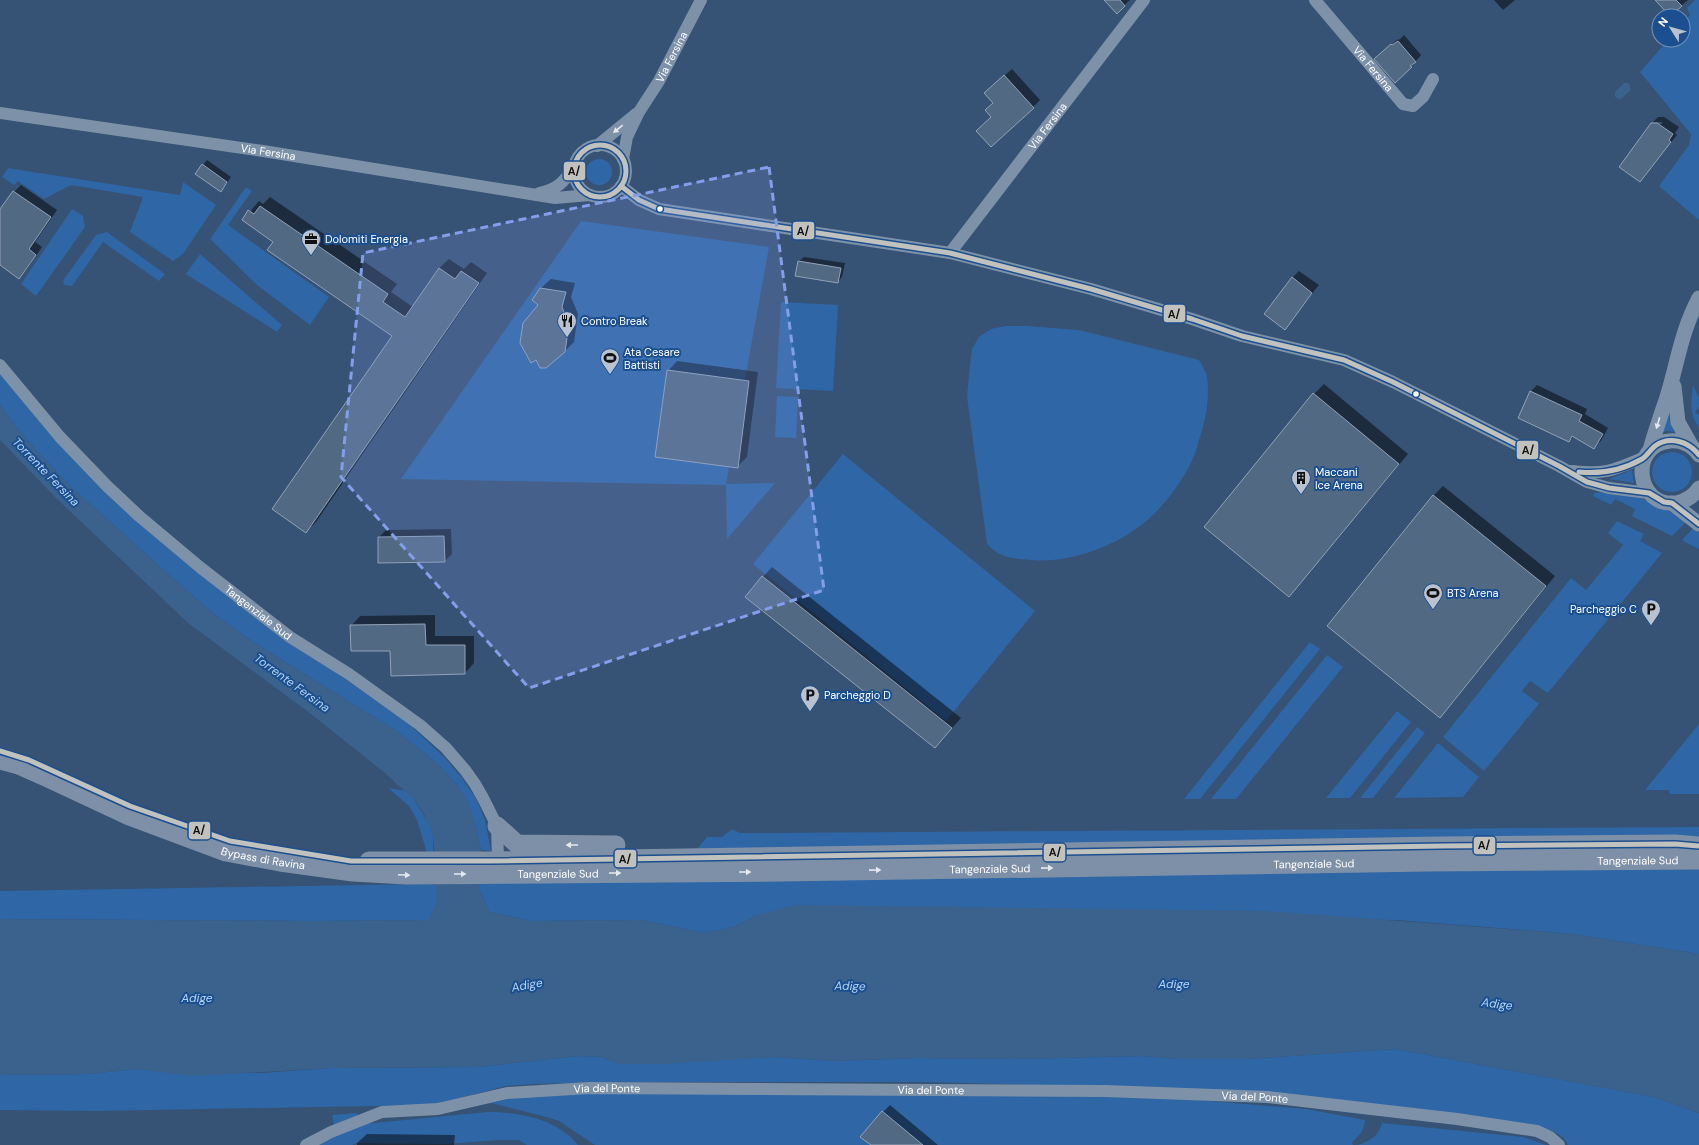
<svg xmlns="http://www.w3.org/2000/svg" width="1699" height="1145" font-family="'DM Sans',sans-serif">
  <style>
    .green { fill: #2f66a5 }
    .water { fill: #3b618d }
    .shadow { fill: #0007 }
    .building { fill: #526984; stroke: #92a2b6 }
    .lines { fill: none; stroke-linecap: round; stroke-linejoin: round }
    .minor { stroke: #7d92a8; stroke-width: 12 }
    .tertiary { stroke: #7d92a8; stroke-width: 15 }
    .trunk { stroke: #7e90a7; stroke-width: 19 }
    .bus-1-casing { stroke: #1b4f8f; stroke-width: 8 }
    .bus-1 { stroke: #c1c1bd; stroke-width: 5 }
    .oneway { fill: #e5e9ee }
    .oneway2 { fill: #e5e9ed }
    .marked { fill: #839eea; fill-opacity: 0.2; stroke: #839eea; stroke-width: 3; stroke-dasharray: 8 5; stroke-linejoin: round }
    .bus-dot { fill: #fff; stroke: #1b4f8f; stroke-width: 1.5 }
    .labels { text-anchor: middle; stroke-width: 4; stroke-linejoin: round; paint-order: stroke }
    .street-label { font-size: 11px; fill: #fff; stroke: #1b4f8f }
    .poi-label { font-size: 11px; fill: #fff; stroke: #1b4f8f; text-anchor: start }
    .water-label { font-size: 12px; font-style: italic; fill: #b5d3f5; stroke: #1b4f8f }
    .line-badge { stroke: #1b4f8f; stroke-width: 1.5 }
    .pale-badge-label { font-size: 11px; text-anchor: middle; font-weight: bold; fill: #111 }
  </style>
  <rect width="100%" height="100%" fill="#365274"/>
  <g class="green">
    <polygon points="1695,0 1699,0 1699,220 1659,186 1689,145 1691,134 1640,72 1668,40 1683,40 1683,23 1690,15 1687,8"/>
    <circle cx="599" cy="172" r="13"/>
    <polygon points="8,168 180,195 183,182 216,205 183,254 173,261 130,232 143,197 71,185 44,199 18,181 14,185 2,177"/>
    <polygon points="246,187 252,191 228,225 329,297 310,325 257,285 210,239"/>
    <polygon points="72,209 83,216 85,227 36,296 21,284"/>
    <polygon points="581,221 769,247 726,484 775,483 727,539 726,485 401,479"/>
    <polygon points="107,232 165,274 159,281 103,242 72,286 65,285 63,283 64,279 96,235"/>
    <polygon points="200,254 282,325 277,332 186,274"/>
    <polygon points="781,302 838,305 833,391 776,388"/>
    <path d="M1005,326H1027L1079,330L1199,360C1202,365 1206,372 1207,377C1210,396 1206,419 1200,437C1197,446 1195,455 1191,463C1181,483 1162,509 1144,523C1116,546 1068,564 1031,560C1012,558 1001,559 987,544L967,397L970,364L972,349L979,337L991,329Z"/>
    <polygon points="0,372 84,467 291,641 406,721 445,758 462,778 476,798 485,820 491,851 481,850 475,823 458,786 440,766 398,732 253,642 214,614 176,581 69,485 25,438 0,405"/>
    <path d="M1693,385L1699,398V407L1695,412L1699,415V427C1689,415 1691,400 1693,385Z"/>
    <polygon points="777,396 798,397 796,438 775,437"/>
    <polygon points="1668,411 1670,421 1674,432 1667,431 1660,433"/>
    <circle cx="1672" cy="472" r="20"/>
    <polygon points="843,454 1035,611 946,721 753,564"/>
    <polygon points="1632,470 1634,483 1609,479"/>
    <polygon points="1605,492 1642,498 1656,506 1677,514 1687,521 1672,536 1632,516 1635,509 1615,499 1611,505 1593,496 1594,493"/>
    <polygon points="1617,521 1644,534 1640,541 1662,553 1548,693 1530,681 1522,691 1539,704 1484,771 1443,737 1571,578 1586,590 1623,545 1608,533"/>
    <polygon points="1694,527 1699,532 1699,549 1683,541 1683,539"/>
    <polygon points="1310,642 1320,649 1200,799 1184,799"/>
    <polygon points="1327,655 1343,667 1236,799 1211,799"/>
    <polygon points="1397,711 1411,722 1350,798 1326,798"/>
    <polygon points="1699,724 1699,794 1670,794 1669,790 1645,790"/>
    <polygon points="1417,727 1425,733 1373,798 1360,798"/>
    <polygon points="1438,743 1479,777 1463,797 1394,798"/>
    <polygon points="388,788 407,791 414,800 430,825 433,835 433,852 427,853 417,820 409,806"/>
    <polygon points="1699,827 1699,838 697,849 707,837 722,837 732,829 740,833 751,833"/>
    <polygon points="1699,869 1699,954 1573,934 1397,920 758,915 734,927 704,933 641,920 531,921 489,912 480,891 480,884 492,882 1074,874"/>
    <polygon points="428,884 437,885 438,902 429,920 313,921 0,919 0,891"/>
    <path d="M1396,1049L1654,1097L1699,1113V1145H1568C1563,1134 1552,1130 1541,1128L1105,1087L925,1082H614L535,1084L506,1086L441,1103L427,1105L97,1111L0,1110V1075L88,1074L137,1069L164,1072L262,1073L331,1068L477,1067L578,1056L602,1057L619,1064L776,1057L835,1061L918,1058L1014,1059L1143,1056L1178,1059H1247Z"/>
    <path d="M944,1092L1185,1099L1306,1109L1365,1120C1364,1131 1360,1135 1352,1142L1353,1145H595L559,1121L543,1116L491,1103L531,1094Z"/>
    <path d="M488,1112C520,1112 557,1119 578,1145H527L519,1140H499L446,1144L356,1143L352,1145H314L363,1124Z"/>
    <polygon points="357,1113 358,1116 334,1125 332,1115"/>
    <path d="M1382,1123L1523,1137L1546,1145H1358C1371,1140 1378,1137 1382,1123Z"/>
  </g>
  <g class="water">
    <polygon points="1624,83 1629,83 1631,90 1621,99 1616,98 1615,96 1615,92"/>
    <polygon points="0,405 25,438 69,485 176,581 214,614 253,642 398,732 440,766 458,786 467,800 475,823 481,850 480,891 489,912 531,921 641,920 704,933 734,927 758,915 795,905 1267,911 1573,934 1699,954 1699,1113 1654,1097 1396,1049 1247,1059 1178,1059 1143,1056 1014,1059 918,1058 835,1061 776,1057 662,1064 619,1064 602,1057 578,1056 477,1067 331,1068 192,1076 137,1069 88,1074 0,1075 0,919 313,921 428,920 438,902 433,835 424,814 414,800 385,773 311,714 188,623 55,497 0,440"/>
  </g>
  <g class="shadow">
    <polygon points="1105,0 1130,0 1117,12"/>
    <polygon points="1494,0 1515,0 1503,10"/>
    <polygon points="1657,0 1688,0 1670,15"/>
    <polygon points="1404,35 1421,55 1411,67 1382,53 1398,39 1399,40"/>
    <polygon points="1012,69 1040,100 1033,107 993,117 994,102 993,86"/>
    <polygon points="1658,117 1664,117 1679,127 1675,133 1677,135 1640,181 1652,124 1662,124 1662,122 1653,122"/>
    <polygon points="207,160 231,177 221,191 203,165"/>
    <polygon points="21,185 57,210 35,242 42,247 26,270 19,277 0,264 0,211 14,192"/>
    <polygon points="270,197 397,284 391,292 413,307 439,268 449,259 464,269 471,262 487,273 316,522 306,532 393,335 274,241 243,220 259,201 263,204"/>
    <polygon points="804,257 845,263 842,277 838,282 797,275 799,261"/>
    <polygon points="1299,271 1319,285 1284,328 1292,278"/>
    <polygon points="551,279 575,283 571,297 578,314 574,342 564,352 540,305 541,288"/>
    <polygon points="677,361 758,372 747,457 737,467 668,371"/>
    <polygon points="1324,384 1408,454 1289,596 1205,526 1314,394"/>
    <polygon points="1537,385 1587,409 1585,414 1608,428 1601,441 1594,447 1574,436 1569,441 1530,392"/>
    <polygon points="1443,486 1555,576 1449,707 1328,626 1434,495"/>
    <polygon points="451,529 452,554 445,561 379,537 386,530"/>
    <polygon points="772,567 961,718 935,747 763,577"/>
    <polygon points="435,615 435,636 474,636 474,663 465,673 391,650 351,626 360,616"/>
    <polygon points="890,1105 938,1145 872,1145 883,1112"/>
    <polygon points="367,1134 455,1135 454,1145 357,1145 357,1143"/>
  </g>
  <g class="building">
    <polygon points="1104,0 1120,0 1125,6 1117,14"/>
    <polygon points="1655,0 1676,0 1682,6 1670,16"/>
    <polygon points="1398,41 1416,62 1410,66 1412,67 1395,83 1374,59 1391,44 1392,45"/>
    <polygon points="1004,75 1034,108 991,147 976,131 991,117 985,110 993,103 984,93"/>
    <polygon points="1651,123 1657,123 1673,134 1669,140 1671,142 1640,182 1619,167"/>
    <polygon points="202,164 227,182 221,192 195,174"/>
    <polygon points="13,191 51,217 29,249 36,255 19,279 0,265 0,209"/>
    <polygon points="260,206 388,294 383,302 405,317 439,268 455,279 461,271 479,283 306,533 272,509 392,336 267,250 273,242 242,220 248,210 254,214"/>
    <polygon points="798,261 841,268 838,283 795,276"/>
    <polygon points="1292,277 1312,293 1285,330 1264,314"/>
    <polygon points="540,288 566,292 562,307 569,324 565,352 546,368 540,368 536,360 531,363 520,343 523,323 538,305 532,300"/>
    <polygon points="667,370 749,381 738,468 655,457"/>
    <polygon points="1530,391 1582,415 1579,421 1603,434 1594,449 1572,436 1569,442 1518,418"/>
    <polygon points="1313,393 1399,464 1289,597 1204,527"/>
    <polygon points="1433,495 1546,586 1440,718 1327,626"/>
    <polygon points="444,536 445,562 378,563 378,537"/>
    <polygon points="762,576 952,728 935,748 745,597"/>
    <polygon points="425,624 426,645 465,645 465,674 391,676 390,651 351,651 350,625"/>
    <polygon points="882,1111 923,1145 871,1145 860,1137"/>
  </g>
  <g class="lines">
    <g class="minor">
      <path id="s1" d="M1315,0L1403,104L1413,106L1423,97L1433,79"/>
      <path id="s2" d="M0,113L263,151L555,198L590,195"/>
      <circle cx="600" cy="171" r="26"/>
      <polyline points="597,146 636,114"/>
      <path id="s3" d="M623,159L627,137L639,112L659,81L701,0"/>
      <polyline points="621,186 639,200 659,209 950,253 1091,289 1192,319 1242,336 1344,360 1393,382 1559,466 1587,482 1609,488 1649,493"/>
      <path d="M539,193C558,189 563,183 574,167"/>
      <path id="s4" d="M950,253L1144,0"/>
      <path id="s5" d="M0,365L60,437L107,486L139,516L201,568L290,637L349,674L420,725L446,748L465,770L475,784L483,798L497,826L498,860"/>
      <path d="M1572,471C1605,475 1615,470 1645,457"/>
      <path id="s6" d="M306,1145L331,1132L382,1112L438,1109L507,1093L589,1088L1105,1091L1268,1097L1457,1119L1537,1131L1550,1137L1559,1145"/>
    </g>
    <g class="tertiary">
      <polyline points="1674,386 1678,422 1692,447"/>
      <path d="M1650,450C1655,432 1661,415 1667,397C1678,361 1681,332 1699,298"/>
      <path d="M1699,455C1693,445 1681,440 1670,441C1628,445 1636,508 1676,503C1686,501 1694,496 1699,488"/>
      <polyline points="1672,503 1699,524"/>
    </g>
    <g class="trunk">
      <path id="s7" d="M0,760L19,765L46,777L127,815L226,852L280,862L353,872L406,875L781,872L1430,862L1699,860"/>
      <polyline points="497,826 517,844 616,845"/>
      <polyline points="369,861 491,861 1442,846 1675,844 1699,846"/>
    </g>
    <g class="bus-1-casing">
      <g id="bus-1">
        <circle cx="600" cy="171" r="26"/>
        <polyline points="621,186 639,200 659,209 950,253 1091,289 1192,319 1242,336 1344,360 1393,382 1559,466 1587,482 1609,488 1649,493 1664,502 1672,503 1699,524"/>
        <path d="M1579,472C1600,474 1623,470 1642,459C1647,456 1650,450 1655,446C1670,435 1689,442 1699,455"/>
        <polyline points="0,751 29,760 130,806 230,841 351,861 491,861 1442,846 1675,844 1699,846"/>
      </g>
    </g>
    <use href="#bus-1" class="bus-1"/>
  </g>
  <defs><path id="oneway-solid" d="M-6-.8H1V-3.2L6.5 0L1 3.2V.8H-6Z"/></defs>
  <g class="oneway">
    <use href="#oneway-solid" transform="translate(618 129) rotate(141)"/>
    <use href="#oneway-solid" transform="translate(1658 423) rotate(107)"/>
  </g>
  <g class="oneway2">
    <use href="#oneway-solid" transform="translate(572 845) rotate(180)"/>
    <use href="#oneway-solid" transform="translate(1047 868) rotate(-1)"/>
    <use href="#oneway-solid" transform="translate(875 870) rotate(-1)"/>
    <use href="#oneway-solid" transform="translate(745 872)"/>
    <use href="#oneway-solid" transform="translate(615 873)"/>
    <use href="#oneway-solid" transform="translate(460 874)"/>
    <use href="#oneway-solid" transform="translate(404 875) rotate(2)"/>
  </g>
  <path class="marked" d="M769,167L824,590L529,688L341,477L363,253Z"/>
  <defs>
    <g id="office-pin" transform="scale(1)"><path d="M0 17L-7.5 6A9.5 9.5 0 1 1 7.5 6Z" fill="#b9c2ce" stroke="#1b4f8f"/><path d="M-6-3h4V-5.5h4V-3h4V5H-6ZM-1-4.5V-3h2v-1.5ZM-6 0V1H6V0Z" fill="#111"/></g>
    <g id="restaurant-pin" transform="scale(1)"><path d="M0 17L-7.5 6A9.5 9.5 0 1 1 7.5 6Z" fill="#b9c2ce" stroke="#1b4f8f"/><path d="M-5-6h1v4h1v-4h1v4h1v-4h1v5L-1.5 .5V6h-2V.5L-5-1ZM5-6V6H3V1.5H1.5Q1.5-4 5-6Z" fill="#111"/></g>
    <g id="stadium-pin" transform="scale(1)"><path d="M0 17L-7.5 6A9.5 9.5 0 1 1 7.5 6Z" fill="#b9c2ce" stroke="#1b4f8f"/><path d="M0-5a6.5 5 0 1 0 0 10a6.5 5 0 1 0 0-10ZM-3.5-1.8h7v3.6h-7Z" fill="#111"/></g>
    <g id="building-pin" transform="scale(1)"><path d="M0 17L-7.5 6A9.5 9.5 0 1 1 7.5 6Z" fill="#b9c2ce" stroke="#1b4f8f"/><path d="M-4-6H4V6H1V3H-1V6H-4ZM-2.5-4.3h1.7v1.8h-1.7ZM.8-4.3h1.7v1.8H.8ZM-2.5-1h1.7V.8h-1.7ZM.8-1h1.7V.8H.8Z" fill="#111"/></g>
    <g id="parking-pin" transform="scale(1)"><path d="M0 17L-7.5 6A9.5 9.5 0 1 1 7.5 6Z" fill="#b9c2ce" stroke="#1b4f8f"/><path d="M-3.5-5.5H1a3.5 3.5 0 0 1 0 7H-1V5.5H-3.5ZM-1-3.4V-.6H.8a1.4 1.4 0 0 0 0-2.8Z" fill="#111"/></g>
  </defs>
  <g fill-rule="evenodd">
    <use href="#office-pin" x="311" y="239"/>
    <use href="#restaurant-pin" x="567" y="321"/>
    <use href="#stadium-pin" x="610" y="358"/>
    <use href="#building-pin" x="1301" y="478"/>
    <use href="#stadium-pin" x="1433" y="593"/>
    <use href="#parking-pin" x="1651" y="609"/>
    <use href="#parking-pin" x="810" y="695"/>
  </g>
  <g class="bus-dot">
    <circle cx="660" cy="209" r="3.5"/>
    <circle cx="1416" cy="394" r="3.5"/>
  </g>
  <g class="labels">
    <g class="street-label">
      <text dy="4" stroke="none"><textPath href="#s3" startOffset="114">Via Fersina</textPath></text>
      <text dy="4" stroke="none"><textPath href="#s1" startOffset="90">Via Fersina</textPath></text>
      <text dy="4" stroke="none"><textPath href="#s4" startOffset="160">Via Fersina</textPath></text>
      <text dy="4" stroke="none"><textPath href="#s2" startOffset="271">Via Fersina</textPath></text>
      <text dy="4" stroke="none"><textPath href="#s5" startOffset="359">Tangenziale Sud</textPath></text>
      <text dy="4" stroke="none"><textPath href="#s7" startOffset="282">Bypass di Ravina</textPath></text>
      <text dy="4" stroke="none"><textPath href="#s7" startOffset="1658">Tangenziale Sud</textPath></text>
      <text dy="4" stroke="none"><textPath href="#s7" startOffset="1334">Tangenziale Sud</textPath></text>
      <text dy="4" stroke="none"><textPath href="#s7" startOffset="1010">Tangenziale Sud</textPath></text>
      <text dy="4" stroke="none"><textPath href="#s7" startOffset="578">Tangenziale Sud</textPath></text>
      <text dy="4" stroke="none"><textPath href="#s6" startOffset="310">Via del Ponte</textPath></text>
      <text dy="4" stroke="none"><textPath href="#s6" startOffset="634">Via del Ponte</textPath></text>
      <text dy="4" stroke="none"><textPath href="#s6" startOffset="958">Via del Ponte</textPath></text>
    </g>
    <g class="poi-label">
      <text x="325" y="243">Dolomiti Energia</text>
      <text x="581" y="325">Contro Break</text>
      <text x="624" y="356">Ata Cesare<tspan x="624" dy="13">Battisti</tspan></text>
      <text x="1315" y="476">Maccani<tspan x="1315" dy="13">Ice Arena</tspan></text>
      <text x="1447" y="597">BTS Arena</text>
      <text x="1637" y="613" text-anchor="end">Parcheggio C</text>
      <text x="824" y="699">Parcheggio D</text>
    </g>
    <g class="water-label">
      <text transform="translate(46 472) rotate(46)" y="4">Torrente Fersina</text>
      <text transform="translate(292 683) rotate(36)" y="4">Torrente Fersina</text>
      <text x="1174" y="988">Adige</text>
      <text transform="translate(527 985) rotate(-10)" y="4">Adige</text>
      <text transform="translate(850 986) rotate(1)" y="4">Adige</text>
      <text x="197" y="1002">Adige</text>
      <text transform="translate(1497 1004) rotate(7)" y="4">Adige</text>
    </g>
  </g>
  <g class="line-badge">
    <rect x="563" y="161" width="23" height="20" rx="4" fill="#c1c1bd"/>
    <rect x="792" y="221" width="23" height="19" rx="4" fill="#c1c1bd"/>
    <rect x="1163" y="304" width="23" height="19" rx="4" fill="#c1c1bd"/>
    <rect x="1516" y="440" width="23" height="20" rx="4" fill="#c1c1bd"/>
    <rect x="188" y="821" width="23" height="19" rx="4" fill="#c1c1bd"/>
    <rect x="1473" y="836" width="23" height="19" rx="4" fill="#c1c1bd"/>
    <rect x="1043" y="843" width="23" height="19" rx="4" fill="#c1c1bd"/>
    <rect x="614" y="849" width="23" height="19" rx="4" fill="#c1c1bd"/>
  </g>
  <g class="pale-badge-label">
    <text x="574" y="175">A/</text>
    <text x="803" y="235">A/</text>
    <text x="1174" y="318">A/</text>
    <text x="1528" y="454">A/</text>
    <text x="199" y="834">A/</text>
    <text x="1484" y="849">A/</text>
    <text x="1055" y="856">A/</text>
    <text x="625" y="863">A/</text>
  </g>
  <g transform="translate(1671 28) rotate(307)"><circle r="19" fill="#1b4f8f" stroke="#7695bc"/>
  <path d="M0-3L7 15L0 10L-7 15Z" fill="#b9c2ce"/>
  <text y="-6" font-size="11" font-weight="bold" text-anchor="middle" fill="#ffffff">N</text>
  </g>
</svg>
